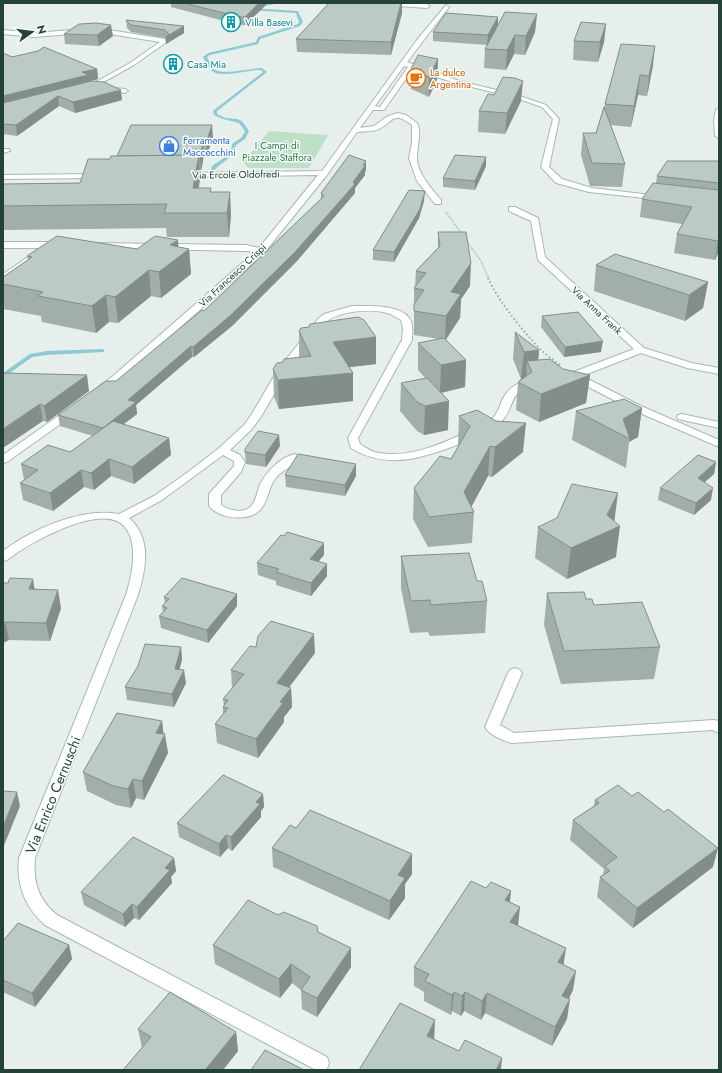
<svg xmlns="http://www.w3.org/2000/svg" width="722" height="1073" font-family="Jost,sans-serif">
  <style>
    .green { fill: #bfe0c8 }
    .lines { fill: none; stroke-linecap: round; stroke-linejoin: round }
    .stream { fill: #8ec9d4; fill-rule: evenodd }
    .minor-casing { stroke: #a8b8b2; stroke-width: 2 }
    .path-far1 { stroke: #86b3a5; stroke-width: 1.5; stroke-dasharray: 1 1.5; stroke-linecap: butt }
    .path { stroke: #86b3a5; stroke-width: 2; stroke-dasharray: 1.5 2.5; stroke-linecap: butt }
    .minor { fill: #fff; fill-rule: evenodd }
    .wall { fill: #a1aea9 }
    .shaded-wall { fill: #838d89 }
    .building { fill: #bbcac4; stroke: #838d89 }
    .labels { text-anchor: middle; stroke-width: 3; stroke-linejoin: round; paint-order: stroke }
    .far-culture-label { font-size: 10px; fill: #0d838f; stroke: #f7fbf9; text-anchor: start }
    .far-food-label { font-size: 10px; fill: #c56008; stroke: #f7fbf9; text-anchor: start }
    .far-shop-label { font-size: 10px; fill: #366cbe; stroke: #f7fbf9; text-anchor: start }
    .far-park-label { font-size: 10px; fill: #2d7a4b; stroke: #f7fbf9 }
    .far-street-label { font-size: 10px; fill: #24423a; stroke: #f7fbf9 }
    .near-street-label { font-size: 14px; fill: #24423a; stroke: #f7fbf9 }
  </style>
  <rect width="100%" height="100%" fill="#e6efeb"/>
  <polygon class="green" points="269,131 328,135 309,168 248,168 243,162"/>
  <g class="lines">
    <g class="stream">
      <polygon points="272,3 281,3 258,7 256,6"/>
      <path d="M250,8L298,11L303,22L300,26L260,39L258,44L210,55L207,57C209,61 211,66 214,69C222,76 251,68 262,68L267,72L217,111V114L225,118L237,119L242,121L249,131L245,139L236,145L234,154L216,168L215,171L213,172L211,171L212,166L231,153L232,144L242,137L245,131L239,123L223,119L214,115L213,111L263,72L261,70H257C246,71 221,78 212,71C208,68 205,61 203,57L208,53L256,42L258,37L298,24L299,22L296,13L251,10Z"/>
      <polygon points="102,349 104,350 104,352 47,355 32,357 3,378 3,373 30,354 47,351"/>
    </g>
    <g class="minor-casing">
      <g id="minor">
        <polygon points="381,3 427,4 430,6 427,8 384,5"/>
        <path d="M446,5L449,7L407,62L459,81L517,95L546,105L559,119L549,167L562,179L592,188L660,196H663V200L589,192L556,183L541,167L553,119L542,107L513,97L455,83L413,69L384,110H373L360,128L374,126L388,116L398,113L406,115L417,123C422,134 417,145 417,157C416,172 432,189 441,200V204H435L417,181L409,158L412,143V125C393,111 395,120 379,129C374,132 364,131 357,132L327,175L264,253L121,380L104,393H96L95,391L96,389L113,376L255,252L246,251L94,248L91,247L90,245L91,243L246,245L259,248L318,175L184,177L180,175L181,173L322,171L417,40ZM404,66L408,67L380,107L375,106Z"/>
        <polygon points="97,28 165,39 168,41 134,65 87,91 84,89 85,88 130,63 160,42 97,32 34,37 3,34 3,30 34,33"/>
        <polygon points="105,87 125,89 128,91 125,93 103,90 102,89"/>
        <polygon points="719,108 719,138 715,136 714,120 716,110"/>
        <polygon points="3,149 9,149 10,151 3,153"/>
        <polygon points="98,174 102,176 101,178 3,179 3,175"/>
        <polygon points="509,207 515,207 538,218 545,257 644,348 692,363 719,368 719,374 687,368 641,353 582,376 641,406 719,440 719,447 633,410 573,379 567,381 563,380 562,378 563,376 634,349 538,260 531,221 509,211"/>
        <polygon points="3,242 58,242 62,245 58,248 41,248 45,250 44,252 3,281 3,274 41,248 3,248"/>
        <path d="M352,306C367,306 400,304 409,318C414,325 412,333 412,340L358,438L360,444C366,448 372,452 379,453C409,458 439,445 465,433C474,429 484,426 492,419C496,415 499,409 501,403C507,387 517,383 533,379L538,382L537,384C505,392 518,406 499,424C490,432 476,437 464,442C427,457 388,471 351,448L348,438L402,340L403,328L401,320C397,318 392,314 387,313C370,308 338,311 324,323L286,374L262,415L252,429L230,450L240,455L245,462L241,472L221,495V505C229,511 246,514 252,505C256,500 257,493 259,487C265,473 280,457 295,454L301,457C294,466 282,470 275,479C268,488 268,502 260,510C249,522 219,519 209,506V494L234,466V461L223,455L162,500L129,518C152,538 146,569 138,595L35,858C33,882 38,899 57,915L327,1057L329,1063L327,1069L316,1070L45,925C25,907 16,885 19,858L126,595C132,576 142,533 117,521C90,509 29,543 7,560L3,561V551C32,529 82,507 119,514L154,496L188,472L218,449L244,425L252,414L277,371L318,319L324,314Z"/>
        <polygon points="72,408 77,411 76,413 7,462 3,463 3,455 68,409"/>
        <polygon points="682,414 719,422 719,428 678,419 677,417 678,415"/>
        <path d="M515,668L520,670L522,673L500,725L514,733L714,720L719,721V733L712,730L512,743C504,741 489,735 485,727L508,673L510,670Z"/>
      </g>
    </g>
    <g class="path-far1">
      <polyline points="446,212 462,234"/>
      <polyline points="466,240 481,261 489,279"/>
    </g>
    <path class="path" d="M488,278C498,301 523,331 540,349C546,355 554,360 560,365"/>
    <use href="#minor" class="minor"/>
  </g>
  <g class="wall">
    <polygon points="171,3 268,3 245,25 228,25 228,22 171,7"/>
    <polygon points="329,3 402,3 402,13 391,55 297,52 296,39"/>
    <polygon points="537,14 535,32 525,55 514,54 506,70 484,68 485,49 487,45 433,41 433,32 498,26"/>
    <polygon points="126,20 184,33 166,44 165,38 131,32 127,28"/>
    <polygon points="606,24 604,42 598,62 573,60 574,41"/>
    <polygon points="64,34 113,36 99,46 65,44"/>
    <polygon points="3,53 12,57 97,69 98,79 89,82 122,100 75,113 59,106 17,136 3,134"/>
    <polygon points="438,59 437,79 429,97 411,89 411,69"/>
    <polygon points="653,65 647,96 638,95 631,127 610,125 625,164 622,187 590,186 581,155 583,133 596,133 604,108 605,104"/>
    <polygon points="521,101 505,134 478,132 479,111"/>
    <polygon points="213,137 207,155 204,155 201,171 200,171 200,178 199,188 211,188 211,192 231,215 229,237 167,237 166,228 3,230 3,184 80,183 110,159 117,156"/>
    <polygon points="719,161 719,251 715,260 674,253 677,234 682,224 640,217 642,199 656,183 657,176"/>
    <polygon points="486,166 475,190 443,187 443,178"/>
    <polygon points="366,170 365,172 365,175 355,188 355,193 297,261 232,326 194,357 192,357 136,405 137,414 124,424 169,438 171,455 134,484 111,476 94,490 84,487 53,511 23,500 20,483 24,480 21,464 70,452 93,436 60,426 58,415 116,381 204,311 321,199 321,193"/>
    <polygon points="424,201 419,218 394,262 373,260 373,250"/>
    <polygon points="438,232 470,286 461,299 460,318 446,340 466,360 465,387 441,393 448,430 424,435 417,431 400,411 401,383 425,378 418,370 418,343 439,339 414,335 414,288 415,287 416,271 438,248"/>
    <polygon points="178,240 178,247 189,249 191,274 161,298 151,296 118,323 109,322 96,333 42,322 41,316 3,309 3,277 28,260 27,256 137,249"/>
    <polygon points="596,265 708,282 703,308 685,321 594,291"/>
    <polygon points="542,316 601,352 564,357 541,327"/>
    <polygon points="299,331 376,364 349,367 353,373 353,401 279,409 274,397 273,369 299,357"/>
    <polygon points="515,332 539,350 538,360 563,369 590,375 586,403 539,422 516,410 518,382 521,379 513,359"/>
    <polygon points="3,373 89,391 47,422 43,421"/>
    <polygon points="642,408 638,437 629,442 626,468 572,440 576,411"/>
    <polygon points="459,416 523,452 492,477 488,476 471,507 474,512 472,543 428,547 413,519 414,488 451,459 459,446 458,445"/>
    <polygon points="280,446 266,467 246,464 245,452"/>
    <polygon points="716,462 714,474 704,482 711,500 694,515 658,500 660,488"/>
    <polygon points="285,475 356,476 345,496 286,487"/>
    <polygon points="614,521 616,557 567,579 535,558 538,527"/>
    <polygon points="324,555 318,562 327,564 327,576 311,596 276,585 276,581 258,575 257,563"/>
    <polygon points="401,556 477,581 487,601 485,633 430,636 428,632 410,633 401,588"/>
    <polygon points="3,583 35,589 61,608 50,641 9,640 3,643"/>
    <polygon points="547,593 586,599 594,605 660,647 654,679 561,684 544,625"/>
    <polygon points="237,594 237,606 208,643 161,628 159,616 163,612 162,606 165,604 164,597"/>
    <polygon points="181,647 182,660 179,670 186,683 174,707 127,700 125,687"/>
    <polygon points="315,653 289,687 291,688 292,707 284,717 284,722 258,758 217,743 215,724 223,714 223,707 224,705 223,699 232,688 231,670"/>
    <polygon points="162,721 163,734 168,753 144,800 136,798 131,808 116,805 87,791 83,772"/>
    <polygon points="263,794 264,807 261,811 261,817 232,851 228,848 220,857 179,837 177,823"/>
    <polygon points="595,800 713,867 633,928 597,897 600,877 603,875 604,869 570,840 573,820 594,806"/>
    <polygon points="296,828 412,854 412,874 405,884 405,898 389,920 273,867 272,848"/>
    <polygon points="174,858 176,871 171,877 172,883 139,920 134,918 125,927 84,905 81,892"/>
    <polygon points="486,888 511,891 509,902 518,926 564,965 573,990 568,999 567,1019 552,1046 485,1013 481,1020 464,1011 461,1016 452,1011 451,1015 424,1001 424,992 414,986 414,967"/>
    <polygon points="278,915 318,932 351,967 317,1017 302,1009 301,990 292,983 280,998 215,964 213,945"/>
    <polygon points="3,941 69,945 72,959 35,1007 3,992"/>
    <polygon points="138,1029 236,1032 238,1051 223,1070 123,1070 142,1048"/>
  </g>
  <g class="shaded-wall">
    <polygon points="259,3 268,3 245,25 245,17"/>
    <polygon points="401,3 402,3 402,13 391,55 391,42"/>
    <polygon points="537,14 535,32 525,55 526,36"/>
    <polygon points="498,17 498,26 487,45 488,35"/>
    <polygon points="606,24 604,42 598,62 600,42"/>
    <polygon points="111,25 113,36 99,46 97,35"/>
    <polygon points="184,26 184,33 166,44 166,37"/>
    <polygon points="515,35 514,54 506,70 507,50"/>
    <polygon points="655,46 653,65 647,96 649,76"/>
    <polygon points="438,59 437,79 429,97 429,77"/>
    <polygon points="97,69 98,79 89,81 89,86 3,107 3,96 82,72"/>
    <polygon points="640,75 638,95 631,127 634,106"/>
    <polygon points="523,81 521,101 505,134 507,113"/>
    <polygon points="121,90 122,100 75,113 73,102"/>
    <polygon points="58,96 59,106 17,136 16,125"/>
    <polygon points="212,125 213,137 207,155 206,143"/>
    <polygon points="203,143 204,155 201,171 200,158"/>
    <polygon points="199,155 200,178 195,211 193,188"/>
    <polygon points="486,157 486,166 475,190 475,181"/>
    <polygon points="366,161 366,170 365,172 365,175 355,188 355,193 297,261 232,326 194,357 193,347 353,182"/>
    <polygon points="425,191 424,201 419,218 394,262 394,252"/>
    <polygon points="230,192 231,215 229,237 227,213"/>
    <polygon points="719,239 719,251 715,260 718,241"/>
    <polygon points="178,240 179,256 189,249 191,274 161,298 159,272 170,245"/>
    <polygon points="471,263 470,286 461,299 460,318 445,340 446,316 451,292"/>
    <polygon points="149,270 151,296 118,323 115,297"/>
    <polygon points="708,282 703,308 685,321 689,295"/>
    <polygon points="106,295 109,322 96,333 92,306"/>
    <polygon points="376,337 376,364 334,369 333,342"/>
    <polygon points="603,341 601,352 564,357 565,347"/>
    <polygon points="191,346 192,357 136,405 137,414 104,439 103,428 128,400"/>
    <polygon points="539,350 537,378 532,372 527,361 526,379 521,380 524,352"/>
    <polygon points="466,360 465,387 440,393 441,365"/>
    <polygon points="353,373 353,401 279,409 278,380"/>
    <polygon points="87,375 89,391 47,422 44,406"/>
    <polygon points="590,375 586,403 539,422 541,394"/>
    <polygon points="449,401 448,430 424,435 425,406"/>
    <polygon points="40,404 43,421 3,448 3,429"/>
    <polygon points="642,408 638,437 629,442 630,439 623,419"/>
    <polygon points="526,423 523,452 492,477 495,447"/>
    <polygon points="279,435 280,446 266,467 265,455"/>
    <polygon points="169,438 171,455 134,484 132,467"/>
    <polygon points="490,446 488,476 468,513 464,492"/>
    <polygon points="109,459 111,476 94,490 91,473"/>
    <polygon points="716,462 714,474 696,490 698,478"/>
    <polygon points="356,464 356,476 345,496 345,485"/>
    <polygon points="81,470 84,487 53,511 50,493"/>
    <polygon points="713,488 711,500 694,515 696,503"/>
    <polygon points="618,493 614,524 620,526 616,557 567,579 571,548 607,515"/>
    <polygon points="324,543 324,555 310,571 310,559"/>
    <polygon points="327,564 327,576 311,596 311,583"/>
    <polygon points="33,579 36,597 29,589"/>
    <polygon points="58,590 61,608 50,641 46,623"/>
    <polygon points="237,594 237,606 208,643 207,630"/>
    <polygon points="5,622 9,640 3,643 3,623"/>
    <polygon points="314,634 315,653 278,702 277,683"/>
    <polygon points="181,647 182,660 176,682 175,669"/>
    <polygon points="184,670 186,683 174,707 172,694"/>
    <polygon points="291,688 292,707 284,717 284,722 258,758 256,739 280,702"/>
    <polygon points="162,721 164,738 165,734 168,753 144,800 142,781 156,733"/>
    <polygon points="133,779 136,798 131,808 128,789"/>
    <polygon points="17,792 20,806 3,848 3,827"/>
    <polygon points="263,794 264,807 261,811 261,817 232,851 231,837 256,802"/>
    <polygon points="226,835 228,848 220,857 219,844"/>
    <polygon points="718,848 713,867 633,928 637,908"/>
    <polygon points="412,854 412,874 405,884 405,898 389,920 390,901 398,875"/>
    <polygon points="174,858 176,871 171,877 172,883 139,920 137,907 165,868"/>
    <polygon points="511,891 509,911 505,900"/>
    <polygon points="132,904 134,918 125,927 123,914"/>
    <polygon points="520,907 518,926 510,922"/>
    <polygon points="69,945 72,959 35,1007 32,993"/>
    <polygon points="351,948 351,967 317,1017 317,998"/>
    <polygon points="566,948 563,968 558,962"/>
    <polygon points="291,964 292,983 280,998 279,979"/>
    <polygon points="576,971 573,990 560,1016 562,996"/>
    <polygon points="454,992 452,1011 451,1015 452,995"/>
    <polygon points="465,992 464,1011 461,1016 462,996"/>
    <polygon points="487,993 485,1013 481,1020 482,1001"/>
    <polygon points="570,999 567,1019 552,1046 555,1027"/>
    <polygon points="435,1020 434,1045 427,1036"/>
    <polygon points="236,1032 238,1051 223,1070 205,1070"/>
    <polygon points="502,1058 501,1070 496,1070"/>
  </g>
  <g class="building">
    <polygon points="184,3 259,3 245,17 228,17 228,14"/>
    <polygon points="329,3 401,3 391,42 296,39"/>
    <polygon points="505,12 537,14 526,36 515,35 507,50 485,49"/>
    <polygon points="446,13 498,17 488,35 433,32"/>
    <polygon points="126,20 184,26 166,37 169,34 165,30 131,25"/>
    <polygon points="581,22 606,24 600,42 574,41"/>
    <polygon points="96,23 111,25 97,35 64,34 79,24"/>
    <polygon points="621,44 655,46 649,76 640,75 634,106 605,104"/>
    <polygon points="44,47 97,69 82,72 88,75 3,96 3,53 12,57 38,51"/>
    <polygon points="418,55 438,59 429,77 411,69"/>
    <polygon points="503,77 515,78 523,81 507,113 479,111 488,94 494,95"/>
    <polygon points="91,81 104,82 121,90 73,102 58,96 16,125 3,124 3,103"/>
    <polygon points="604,107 625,164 592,163 583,133 596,133"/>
    <polygon points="131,125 212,125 206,143 203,143 200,158 199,158 199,155 117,156"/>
    <polygon points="199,155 193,188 211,188 210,192 230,192 227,213 164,213 167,204 3,206 3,184 80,183 88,159 110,159 111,156"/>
    <polygon points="349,155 366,161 363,165 365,166 353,182 355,184 296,251 231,315 193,347 191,346 128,400 136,402 103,428 58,415 106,381 116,381 202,310 204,311 324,196 321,193"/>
    <polygon points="455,155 486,157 475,181 443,178"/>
    <polygon points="667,161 719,161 719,183 657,176"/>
    <polygon points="653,183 719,190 719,239 718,241 677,234 692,207 642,199"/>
    <polygon points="409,190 425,191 420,209 394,252 373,250"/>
    <polygon points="438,232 466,232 471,263 451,292 461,294 446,316 414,311 414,304 424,290 414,288 426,273 416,271 440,246"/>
    <polygon points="57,236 137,249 155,236 178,240 170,245 189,249 159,272 149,270 115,297 106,295 92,306 38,296 43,292 3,284 3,277 32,257 27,256"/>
    <polygon points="615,254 708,282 689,295 596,265"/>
    <polygon points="578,312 603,341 565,347 542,316"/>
    <polygon points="358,317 364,320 376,337 333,342 353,373 278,380 273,369 277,363 283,362 284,359 311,356 299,331 301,328 309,327 310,324"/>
    <polygon points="515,332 539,350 524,352"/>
    <polygon points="444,338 466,360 441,365 418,343"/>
    <polygon points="550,359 563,369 590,375 541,394 518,382 532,372 527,361"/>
    <polygon points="3,373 87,375 44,406 40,404 3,429"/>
    <polygon points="427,378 449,401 425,406 417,402 401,383"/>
    <polygon points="624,399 642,408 623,419 630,439 576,411"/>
    <polygon points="477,410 496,421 526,423 495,447 490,446 464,492 474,512 429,517 414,488 440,456 451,459 470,426 459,416"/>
    <polygon points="113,421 169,438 132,467 109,459 91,473 81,470 50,493 20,483 38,470 21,464 48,445 70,452"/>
    <polygon points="258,431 279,435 265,455 245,452 245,449"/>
    <polygon points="298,454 356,464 345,485 285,475"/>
    <polygon points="698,455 716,462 698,478 713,488 696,503 660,488"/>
    <polygon points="572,484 618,493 607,515 620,526 571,548 538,527 557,518"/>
    <polygon points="287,532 324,543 310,559 327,564 311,583 276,572 279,569 257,563 281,535 284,536"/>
    <polygon points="469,553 477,581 482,581 487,601 431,605 430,600 411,601 401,556"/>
    <polygon points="10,578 33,579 29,589 58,590 46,623 5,622 3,623 3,583 8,583"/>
    <polygon points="182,578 237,594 207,630 159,616 167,608 162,606 169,599 164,597"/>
    <polygon points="584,592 586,599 592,599 594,605 642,602 660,647 564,651 547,593"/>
    <polygon points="271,621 314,634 277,683 291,688 280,702 283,703 256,739 215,724 228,708 223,707 228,700 223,699 244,674 231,670 250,646 256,647 258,636"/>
    <polygon points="145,644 181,647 175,669 184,670 172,694 125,687 138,666"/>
    <polygon points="117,713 162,721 156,733 165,734 142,781 133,779 128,789 113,786 83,772"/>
    <polygon points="223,775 263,794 256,802 260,804 231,837 226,835 219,844 177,823"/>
    <polygon points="618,785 632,796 638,792 664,812 668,809 718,848 637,908 600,877 610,871 605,866 617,857 573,820 599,803 595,800"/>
    <polygon points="3,791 17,792 3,827"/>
    <polygon points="310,810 412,854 398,875 405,878 390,901 272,848 290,825 296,828"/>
    <polygon points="133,837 174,858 165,868 170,870 137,907 132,904 123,914 81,892"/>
    <polygon points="471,881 486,888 491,882 511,891 505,900 520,907 510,922 566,948 558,962 576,971 562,996 570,999 555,1027 487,993 482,1001 465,992 462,996 454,992 452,995 425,981 429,974 414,967"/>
    <polygon points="248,900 278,915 284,912 317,926 318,932 351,948 317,998 301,990 310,977 291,964 279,979 213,945"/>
    <polygon points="18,923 69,945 32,993 3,980 3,941"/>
    <polygon points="170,992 236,1032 205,1070 123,1070 151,1037 138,1029"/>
    <polygon points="400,1003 435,1020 427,1036 459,1051 465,1040 502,1058 496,1070 359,1070"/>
    <polygon points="265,1050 304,1070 251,1070"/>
  </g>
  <defs>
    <g id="building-ring" transform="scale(1)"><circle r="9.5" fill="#f7fbf9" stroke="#0f9aa8" stroke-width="1.5"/><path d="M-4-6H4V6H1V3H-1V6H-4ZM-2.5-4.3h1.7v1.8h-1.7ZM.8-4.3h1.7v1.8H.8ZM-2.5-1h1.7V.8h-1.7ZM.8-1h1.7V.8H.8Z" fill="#0f9aa8"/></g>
    <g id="cafe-ring" transform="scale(1)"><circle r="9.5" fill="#f7fbf9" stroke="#e8710a" stroke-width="1.5"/><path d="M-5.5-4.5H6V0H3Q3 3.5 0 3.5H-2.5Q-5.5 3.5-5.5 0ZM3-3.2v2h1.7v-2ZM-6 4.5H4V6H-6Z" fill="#e8710a"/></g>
    <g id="shop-ring" transform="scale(1)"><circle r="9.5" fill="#f7fbf9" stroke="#3f7fe0" stroke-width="1.5"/><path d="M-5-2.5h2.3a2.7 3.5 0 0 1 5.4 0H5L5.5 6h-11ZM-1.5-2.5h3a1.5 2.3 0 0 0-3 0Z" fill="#3f7fe0"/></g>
  </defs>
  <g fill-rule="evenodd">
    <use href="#building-ring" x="231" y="22"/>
    <use href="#building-ring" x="173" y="64"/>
    <use href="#cafe-ring" x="416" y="78"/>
    <use href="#shop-ring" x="169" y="146"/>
  </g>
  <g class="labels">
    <g class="far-culture-label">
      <text x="245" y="26">Villa Basevi</text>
      <text x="187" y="68">Casa Mia</text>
    </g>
    <g class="far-food-label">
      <text x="430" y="76">La dulce<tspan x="430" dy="12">Argentina</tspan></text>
    </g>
    <g class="far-shop-label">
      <text x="183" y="144">Ferramenta<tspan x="183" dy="12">Maccecchini</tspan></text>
    </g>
    <g class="far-park-label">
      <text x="277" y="149">I Campi di<tspan x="277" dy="12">Piazzale Staffora</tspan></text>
    </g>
    <g class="far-street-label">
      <text transform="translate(236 174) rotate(-1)" y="4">Via Ercole Oldofredi</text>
      <text transform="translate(232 275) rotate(-43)" y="4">Via Francesco Crispi</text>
      <text transform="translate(597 310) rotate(43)" y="4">Via Anna Frank</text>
    </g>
    <g class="near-street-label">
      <text transform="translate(53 795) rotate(-68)" y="5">Via Enrico Cernuschi</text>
    </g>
  </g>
  <rect width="722" height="1073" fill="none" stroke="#24423a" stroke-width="8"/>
  <g transform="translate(32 32) rotate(76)" stroke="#f7fbf9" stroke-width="3" paint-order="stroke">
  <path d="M0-3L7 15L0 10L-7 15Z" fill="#24423a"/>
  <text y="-6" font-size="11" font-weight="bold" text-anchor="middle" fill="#24423a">N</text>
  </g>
</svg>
